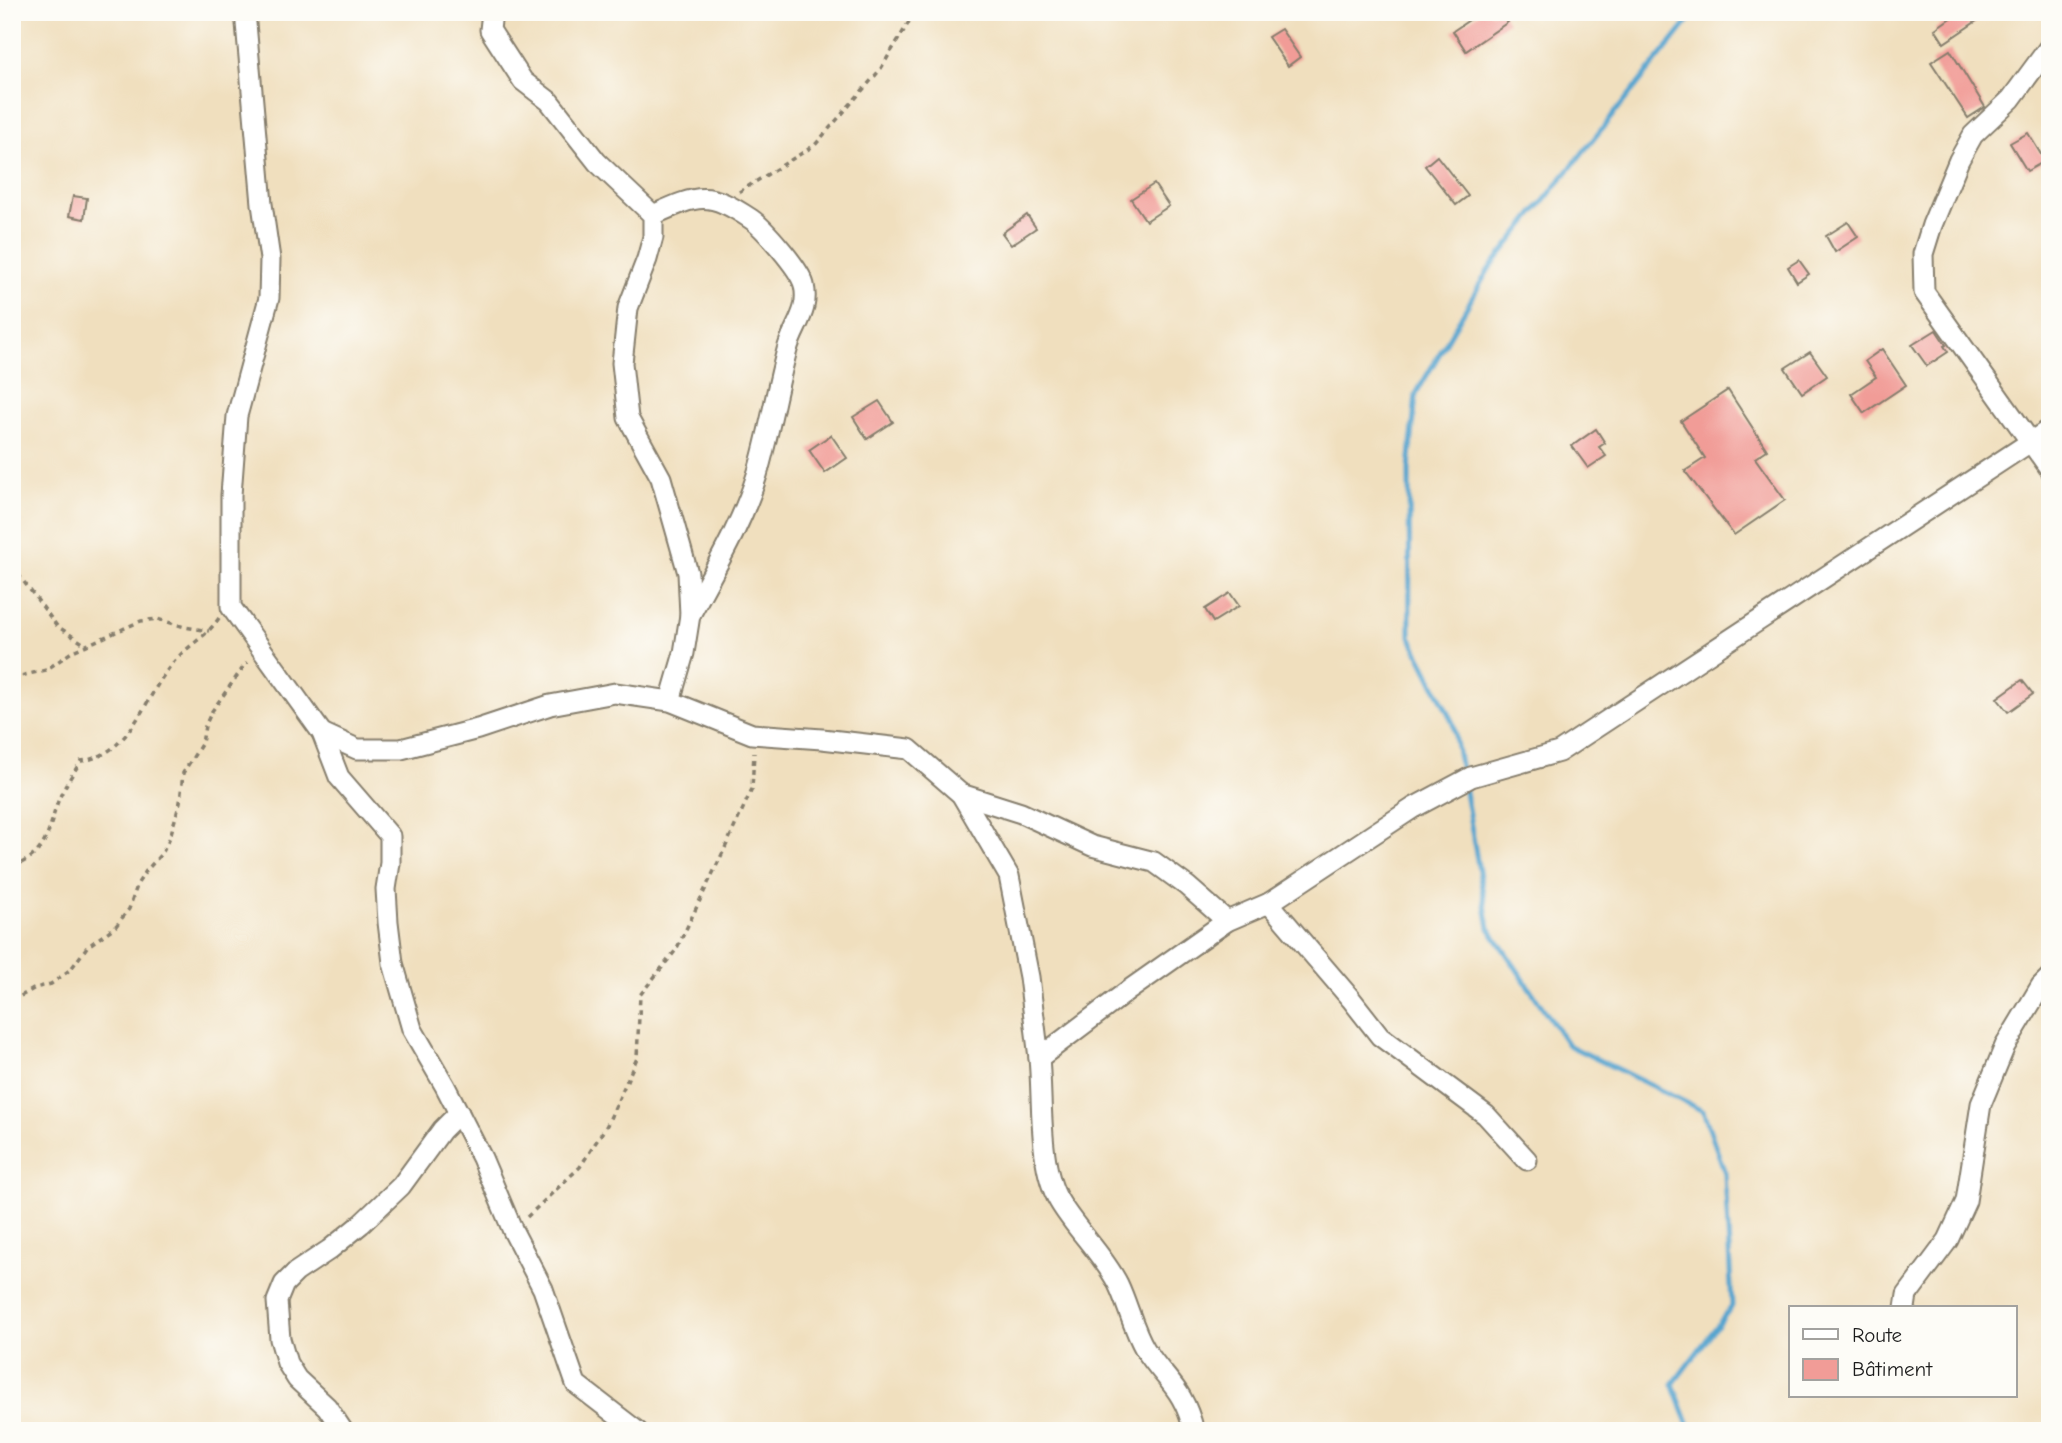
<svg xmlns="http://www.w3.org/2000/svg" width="2062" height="1443" font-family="'Comic Neue',sans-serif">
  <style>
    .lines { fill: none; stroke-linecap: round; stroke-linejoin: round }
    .stream { stroke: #55a4cf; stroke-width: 5 }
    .building { fill: #f19c97 }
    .minor-casing { stroke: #867e6d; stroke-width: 23 }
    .path { stroke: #867e6d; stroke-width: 3.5; stroke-dasharray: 5 5; stroke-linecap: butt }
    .minor { stroke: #fff; stroke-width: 19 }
  </style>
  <rect width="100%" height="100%" fill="#fdfcf7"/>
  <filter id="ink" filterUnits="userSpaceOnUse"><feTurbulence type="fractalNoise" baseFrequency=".0143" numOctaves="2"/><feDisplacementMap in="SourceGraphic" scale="14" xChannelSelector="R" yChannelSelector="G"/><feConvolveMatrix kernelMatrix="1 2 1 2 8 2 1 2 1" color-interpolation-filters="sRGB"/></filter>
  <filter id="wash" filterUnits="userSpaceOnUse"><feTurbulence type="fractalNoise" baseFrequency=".00686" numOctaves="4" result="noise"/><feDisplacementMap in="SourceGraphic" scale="28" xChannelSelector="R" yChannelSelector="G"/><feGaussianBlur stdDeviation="1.57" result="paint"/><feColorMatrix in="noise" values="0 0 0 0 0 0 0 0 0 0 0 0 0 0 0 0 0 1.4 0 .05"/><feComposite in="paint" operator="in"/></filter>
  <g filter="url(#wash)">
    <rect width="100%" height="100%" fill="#f0dfbe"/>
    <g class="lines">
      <g class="stream">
        <polyline points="1462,777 1453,723 1410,636 1409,469 1416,394 1489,269 1696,12"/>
        <polyline points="1464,786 1489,928 1568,1045 1703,1111 1725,1173 1732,1306 1673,1384 1691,1431"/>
      </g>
    </g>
    <g id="blocks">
      <g class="building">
        <polygon points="1481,12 1502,12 1508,22 1466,51 1453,31"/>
        <polygon points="1959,12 1990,12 1944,43 1935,29"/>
        <polygon points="1281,29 1300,57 1288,66 1268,37"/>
        <polygon points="1950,50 1985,107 1968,118 1931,62"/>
        <polygon points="2028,133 2045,161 2027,171 2010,143"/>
        <polygon points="1437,156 1468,196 1456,205 1425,166"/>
        <polygon points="1154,184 1169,206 1146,221 1131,199"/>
        <polygon points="73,196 87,198 84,219 69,216"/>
        <polygon points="1027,215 1036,228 1011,245 1002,233"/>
        <polygon points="1848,222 1858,237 1835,252 1826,236"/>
        <polygon points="1799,260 1809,274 1797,282 1788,267"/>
        <polygon points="1936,330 1946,345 1944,346 1948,352 1927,366 1912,345"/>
        <polygon points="1882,349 1906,385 1864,413 1851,394 1876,377 1865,361"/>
        <polygon points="1810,352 1827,376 1802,393 1785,368"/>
        <polygon points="1728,390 1767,450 1755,458 1785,500 1734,535 1685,471 1705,458 1681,421"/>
        <polygon points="879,401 893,422 867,439 853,417"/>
        <polygon points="1596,429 1605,443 1599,447 1606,456 1588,468 1572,446"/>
        <polygon points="831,435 847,458 825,473 809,450"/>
        <polygon points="1230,593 1239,606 1213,622 1205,609"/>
        <polygon points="2022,680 2033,694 2008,712 1997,698"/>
      </g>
    </g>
  </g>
  <g filter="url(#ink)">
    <use href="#blocks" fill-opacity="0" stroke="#867e6d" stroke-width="2"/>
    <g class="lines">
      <g class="minor-casing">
        <g id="minor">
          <polyline points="245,12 262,204 270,259 269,298 237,416 231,495 231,607 322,733 339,777 390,836 390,863 386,889 388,922 393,963 412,1029 445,1086 482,1158 513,1231 543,1289 576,1384 637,1431"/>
          <polyline points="492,12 490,30 523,81 549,101 597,162 653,215 653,237 647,259 628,308 622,363 628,418 661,478 688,573 690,615 684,653 670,701"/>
          <polyline points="2050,46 2011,99 1973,135 1959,160 1932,225 1923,254 1924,292 2050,469"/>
          <path d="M653,215C698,195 708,190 751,219C764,228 800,269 804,285C810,312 793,326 787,350C776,391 769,434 757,475C742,524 714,570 690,615"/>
          <polyline points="322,733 357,749 401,749 478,729 550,705 615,693 670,701 752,734 822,739 909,749 961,794 1009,876 1029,977 1039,1058 1129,990 1227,921 1269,903 1413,808 1471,777 1559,752 2050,429"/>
          <polyline points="961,794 1021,813 1092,846 1154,862 1187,886 1227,921"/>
          <polyline points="1269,903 1351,999 1380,1036 1486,1115 1527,1160"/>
          <path d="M1039,1058C1043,1099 1038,1166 1059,1201C1076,1230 1103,1254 1118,1284C1128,1305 1133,1329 1145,1349C1167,1383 1183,1387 1194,1431"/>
          <polyline points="1905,1308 1907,1295 1948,1240 1966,1201 1981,1104 2005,1046 2041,986 2050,977"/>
          <polyline points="343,1431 327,1407 297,1379 287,1363 280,1339 277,1301 284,1284 296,1272 329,1250 361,1224 401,1186 442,1130 459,1113"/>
        </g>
      </g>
      <g class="path">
        <polyline points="739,192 815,145 880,70 915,12"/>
        <polyline points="12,566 57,626 86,645"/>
        <polyline points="12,678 46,670 73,651 141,621 157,619 185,627 209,631"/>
        <path d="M12,867C47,854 47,835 57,804C63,788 72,775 81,761C131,755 144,698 172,664C187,645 205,639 219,618"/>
        <polyline points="12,1001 35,988 51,984 71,969 87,947 116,926 129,909 138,883 146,871 163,852 170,837 180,802 183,773 202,743 205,726 212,711 247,662"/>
        <polyline points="527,1217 580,1167 607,1125 637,1058 640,995 676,950 725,848 752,789 754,753"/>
      </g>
      <use href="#minor" class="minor"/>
    </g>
  </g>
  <rect width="2062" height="1443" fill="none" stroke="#fdfcf7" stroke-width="42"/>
  <rect x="1789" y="1306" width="228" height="91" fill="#fdfcf7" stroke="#a3a29f" stroke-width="2"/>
  <rect x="1803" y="1329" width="35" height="10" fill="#ffffff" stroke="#a3a29f" stroke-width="2"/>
  <text x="1852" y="1342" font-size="21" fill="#1c1c1c">Route</text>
  <rect x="1803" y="1359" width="35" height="21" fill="#f19c97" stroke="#a3a29f" stroke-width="2"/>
  <text x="1852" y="1376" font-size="21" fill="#1c1c1c">Bâtiment</text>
</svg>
